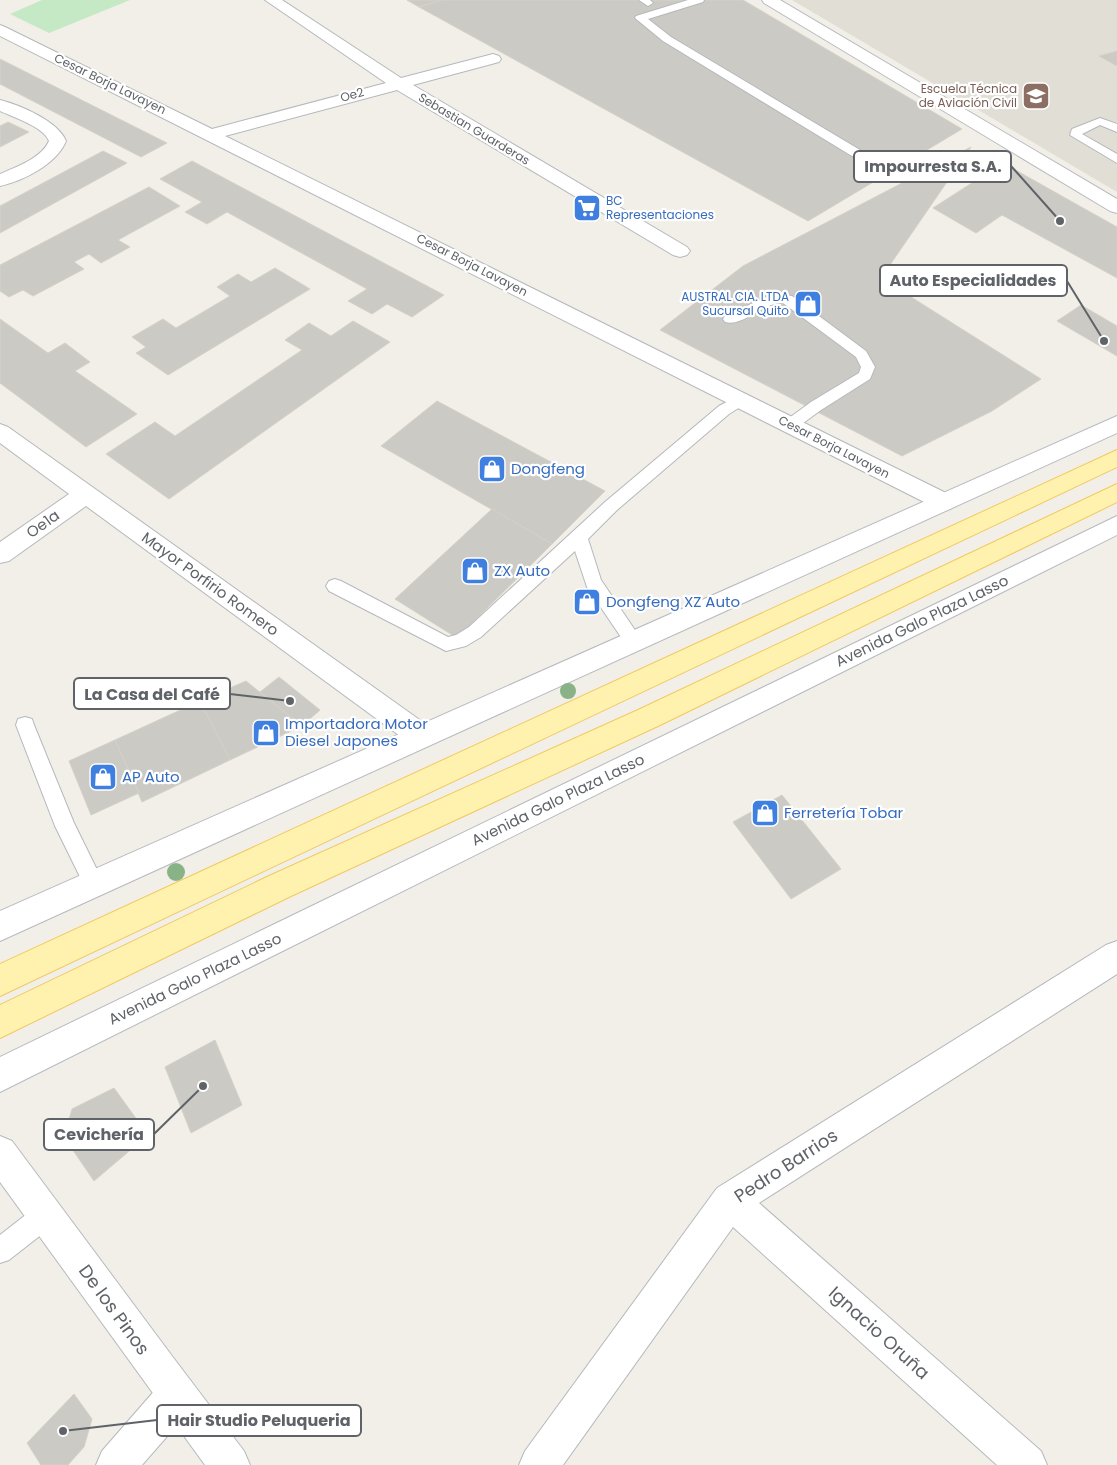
<svg xmlns="http://www.w3.org/2000/svg" width="1117" height="1465" font-family="Poppins,sans-serif">
  <style>
    .education { fill: #e1ded6 }
    .green { fill: #c5e8c5 }
    .building { fill: #cccac5; stroke: #d6d1c6 }
    .lines { fill: none; stroke-linecap: round; stroke-linejoin: round }
    .lane-casing { stroke: #b5b8bc; stroke-width: 2 }
    .street-casing { stroke: #b5b8bc; stroke-width: 2 }
    .secondary-casing { stroke: #b6babf; stroke-width: 2 }
    .primary-casing { stroke: #f2c960; stroke-width: 2 }
    .lane { fill: #fff; fill-rule: evenodd }
    .street { fill: #fff; fill-rule: evenodd }
    .secondary { fill: #fff; fill-rule: evenodd }
    .primary { fill: #fff2af; fill-rule: evenodd }
    .tree { fill: #89b387 }
    .labels { text-anchor: middle; stroke-width: 4.5; stroke-linejoin: round; paint-order: stroke }
    .far-street-label { font-size: 12px; fill: #5f6368; stroke: #fff }
    .far-education-label { font-size: 12px; fill: #785e54; stroke: #fff; text-anchor: end }
    .far-shop-label { font-size: 12px; fill: #366cbe; stroke: #fff; text-anchor: start }
    .shop-label { font-size: 15px; fill: #366cbe; stroke: #fff; text-anchor: start }
    .street-label { font-size: 15px; fill: #5f6368; stroke: #fff }
    .near-street-label { font-size: 18px; fill: #5f6368; stroke: #fff }
    .leader { fill: none; stroke: #5f6368; stroke-width: 2 }
    .callout-dot { fill: #5f6368; stroke: #fff; stroke-width: 2 }
    .callout { fill: #fff; stroke: #5f6368; stroke-width: 2 }
    .callout-label { font-size: 16px; text-anchor: middle; font-weight: bold; fill: #5f6368 }
  </style>
  <rect width="100%" height="100%" fill="#f1efe8"/>
  <polygon class="education" points="792,0 1117,0 1117,192"/>
  <polygon class="green" points="42,0 130,0 49,33 10,14"/>
  <g class="building">
    <polygon points="407,0 442,0 419,7"/>
    <polygon points="442,0 743,0 962,129 808,221 419,7"/>
    <polygon points="1117,51 1117,66 1099,56"/>
    <polygon points="0,59 167,143 141,157 0,84"/>
    <polygon points="8,122 29,132 0,147 0,126"/>
    <polygon points="971,147 881,278 1041,379 992,411 902,456 660,330 743,266"/>
    <polygon points="103,151 127,163 0,233 0,206"/>
    <polygon points="192,161 444,295 412,317 387,304 372,314 348,301 367,289 227,212 207,224 185,212 202,202 160,179"/>
    <polygon points="1003,163 1117,227 1117,278 1002,215 976,233 933,208"/>
    <polygon points="149,187 180,206 118,240 130,247 101,263 89,254 74,262 84,269 33,296 23,290 9,297 0,291 0,265"/>
    <polygon points="275,268 310,289 168,375 136,353 146,347 132,337 163,319 176,328 230,296 217,287 238,274 251,282"/>
    <polygon points="1081,305 1117,326 1117,356 1057,321"/>
    <polygon points="0,319 48,353 65,343 90,362 75,371 137,414 86,447 0,383"/>
    <polygon points="353,321 390,342 169,499 106,454 155,422 175,436 302,350 285,340 309,323 331,336"/>
    <polygon points="437,401 605,491 552,544 381,446"/>
    <polygon points="492,509 552,544 457,638 395,599"/>
    <polygon points="279,677 320,710 302,726 260,692"/>
    <polygon points="246,681 302,726 230,760 200,701"/>
    <polygon points="200,701 230,760 142,802 115,740"/>
    <polygon points="115,740 139,793 91,815 69,761"/>
    <polygon points="782,795 841,869 791,899 733,822"/>
    <polygon points="215,1040 242,1105 191,1133 165,1067"/>
    <polygon points="114,1088 148,1135 94,1181 64,1137 72,1109"/>
    <polygon points="74,1394 92,1419 84,1447 68,1465 41,1465 27,1443"/>
  </g>
  <g class="lines">
    <g class="lane-casing">
      <g id="lane">
        <polygon points="639,0 650,0 653,3 648,6"/>
        <polygon points="688,0 704,0 703,2 648,19 671,37 860,150 862,153 860,156 852,156 663,41 635,18 636,16"/>
        <polygon points="1100,118 1117,124 1117,132 1100,125 1082,134 1117,154 1117,163 1070,135 1072,129"/>
        <path d="M773,294L792,296L866,351L875,367L870,379L821,410L795,429L790,430L785,429L782,425L785,421L811,402L859,373L861,367L856,357L783,303C763,302 743,327 725,322L723,319L725,316Z"/>
        <polygon points="740,395 745,396 747,400 745,404 729,414 617,510 588,539 601,580 639,636 642,641 639,646 633,648 627,646 587,587 575,551 481,637 466,646 446,651 329,591 326,586 329,581 335,579 341,581 448,637 456,635 469,627 605,502 719,406"/>
        <polygon points="25,717 32,719 34,725 74,823 104,884 101,891 94,894 87,891 55,826 16,725 18,719"/>
        <polygon points="46,1203 55,1206 58,1215 55,1224 9,1260 0,1263 0,1235 37,1206"/>
      </g>
    </g>
    <g class="street-casing">
      <g id="street">
        <polygon points="265,0 282,0 401,78 493,54 499,56 501,59 499,62 413,85 687,247 690,251 687,255 680,257 673,255 397,90 225,136 952,496 956,502 952,508 944,511 936,508 0,36 0,25 5,27 212,129 386,83"/>
        <path d="M0,100C20,105 58,121 66,141C57,164 23,181 0,186V174C16,167 42,158 49,141C44,127 13,117 0,111Z"/>
        <polygon points="0,424 8,427 431,728 435,736 431,744 421,748 411,744 86,506 9,561 0,563 0,542 69,494 0,443"/>
        <polygon points="1117,941 1117,974 759,1203 1041,1451 1047,1465 997,1465 733,1227 563,1465 519,1465 525,1451 717,1188 1106,945"/>
        <polygon points="177,1376 191,1381 196,1395 191,1409 142,1465 96,1465 102,1451 163,1381"/>
      </g>
    </g>
    <g class="secondary-casing">
      <g id="secondary">
        <polygon points="762,0 780,0 1117,199 1117,213 1110,211 764,3"/>
        <polygon points="1117,416 1117,433 0,941 0,911"/>
        <polygon points="1117,516 1117,535 0,1092 0,1057"/>
        <polygon points="0,1136 12,1141 172,1356 244,1451 250,1465 205,1465 0,1182"/>
      </g>
    </g>
    <g class="primary-casing">
      <g id="primary">
        <polygon points="1117,450 1117,467 0,996 0,964"/>
        <polygon points="1117,484 1117,502 658,726 291,896 0,1038 0,1005 269,876 638,710"/>
      </g>
    </g>
    <use href="#lane" class="lane"/>
    <use href="#street" class="street"/>
    <use href="#secondary" class="secondary"/>
    <use href="#primary" class="primary"/>
  </g>
  <g class="tree">
    <circle cx="568" cy="691" r="8"/>
    <circle cx="176" cy="872" r="9"/>
  </g>
  <defs>
    <g id="university-square" transform="scale(1.4375)"><rect x="-9" y="-9" width="18" height="18" rx="4" fill="#8d6e63" stroke="#fff"/><path d="M0-5L7-2L0 1L-7-2ZM-4 1L0 2.5L4 1V4Q0 6-4 4Z" fill="#fff"/></g>
    <g id="supermarket-square" transform="scale(1.4375)"><rect x="-9" y="-9" width="18" height="18" rx="4" fill="#3f7fe0" stroke="#fff"/><path d="M-6-5.5h2.5l.6 2H6L4.5 2H-2.5L-4.4-4H-6ZM-1.5 3.2a1.3 1.3 0 1 0 .1 0ZM3 3.2a1.3 1.3 0 1 0 .1 0Z" fill="#fff"/></g>
    <g id="shop-square" transform="scale(1.4375)"><rect x="-9" y="-9" width="18" height="18" rx="4" fill="#3f7fe0" stroke="#fff"/><path d="M-5-2.5h2.3a2.7 3.5 0 0 1 5.4 0H5L5.5 6h-11ZM-1.5-2.5h3a1.5 2.3 0 0 0-3 0Z" fill="#fff"/></g>
  </defs>
  <g fill-rule="evenodd">
    <use href="#university-square" x="1036" y="96"/>
    <use href="#supermarket-square" x="587" y="208"/>
    <use href="#shop-square" x="808" y="304"/>
    <use href="#shop-square" x="492" y="469"/>
    <use href="#shop-square" x="475" y="571"/>
    <use href="#shop-square" x="587" y="602"/>
    <use href="#shop-square" x="266" y="733"/>
    <use href="#shop-square" x="103" y="777"/>
    <use href="#shop-square" x="765" y="813"/>
  </g>
  <g class="labels">
    <g class="far-street-label">
      <text transform="translate(110 84) rotate(26)" y="4">Cesar Borja Lavayen</text>
      <text transform="translate(352 95) rotate(-16)" y="4">Oe2</text>
      <text transform="translate(474 129) rotate(31)" y="4">Sebastian Guarderas</text>
      <text transform="translate(472 265) rotate(27)" y="4">Cesar Borja Lavayen</text>
      <text transform="translate(834 447) rotate(27)" y="4">Cesar Borja Lavayen</text>
    </g>
    <g class="far-education-label">
      <text x="1017" y="93">Escuela Técnica<tspan x="1017" dy="14">de Aviación Civil</tspan></text>
    </g>
    <g class="far-shop-label">
      <text x="606" y="205">BC<tspan x="606" dy="14">Representaciones</tspan></text>
      <text x="789" y="301" text-anchor="end">AUSTRAL CIA. LTDA<tspan x="789" dy="14">Sucursal Quito</tspan></text>
    </g>
    <g class="shop-label">
      <text x="511" y="474">Dongfeng</text>
      <text x="494" y="576">ZX Auto</text>
      <text x="606" y="607">Dongfeng XZ Auto</text>
      <text x="285" y="729">Importadora Motor<tspan x="285" dy="17">Diesel Japones</tspan></text>
      <text x="122" y="782">AP Auto</text>
      <text x="784" y="818">Ferretería Tobar</text>
    </g>
    <g class="street-label">
      <text transform="translate(43 524) rotate(-35)" y="5">Oe1a</text>
      <text transform="translate(210 584) rotate(36)" y="5">Mayor Porfirio Romero</text>
      <text transform="translate(922 621) rotate(-26)" y="5">Avenida Galo Plaza Lasso</text>
      <text transform="translate(558 800) rotate(-26)" y="5">Avenida Galo Plaza Lasso</text>
      <text transform="translate(195 979) rotate(-26)" y="5">Avenida Galo Plaza Lasso</text>
    </g>
    <g class="near-street-label">
      <text transform="translate(786 1166) rotate(-33)" y="6">Pedro Barrios</text>
      <text transform="translate(114 1310) rotate(54)" y="6">De los Pinos</text>
      <text transform="translate(879 1333) rotate(42)" y="6">Ignacio Oruña</text>
    </g>
  </g>
  <path class="leader" d="M1060 221L1011 166M1104 341L1067 281M290 701L230 694M203 1086L154 1134M63 1431L157 1420"/>
  <g class="callout-dot">
    <circle cx="1060" cy="221" r="5"/>
    <circle cx="1104" cy="341" r="5"/>
    <circle cx="290" cy="701" r="5"/>
    <circle cx="203" cy="1086" r="5"/>
    <circle cx="63" cy="1431" r="5"/>
  </g>
  <g class="callout">
    <rect x="854" y="151" width="157" height="31" rx="5"/>
    <rect x="880" y="265" width="187" height="31" rx="5"/>
    <rect x="74" y="678" width="156" height="31" rx="5"/>
    <rect x="44" y="1119" width="110" height="31" rx="5"/>
    <rect x="157" y="1405" width="204" height="31" rx="5"/>
  </g>
  <g class="callout-label">
    <text x="933" y="172">Impourresta S.A.</text>
    <text x="973" y="286">Auto Especialidades</text>
    <text x="152" y="700">La Casa del Café</text>
    <text x="99" y="1140">Cevichería</text>
    <text x="259" y="1426">Hair Studio Peluqueria</text>
  </g>
</svg>
